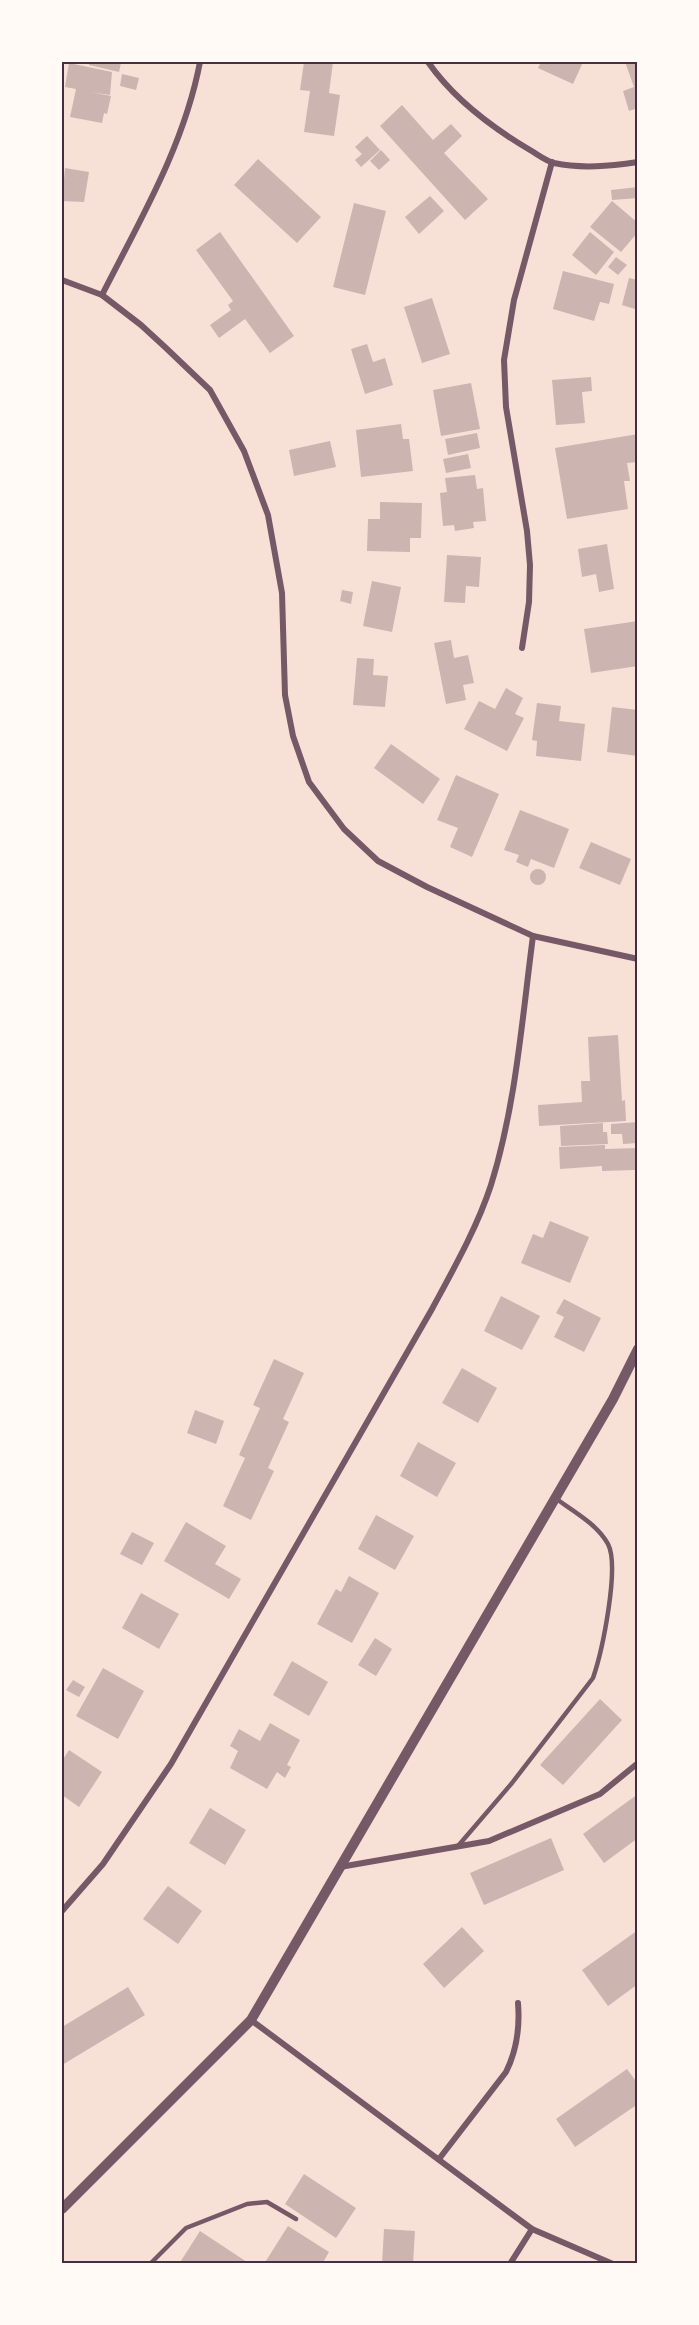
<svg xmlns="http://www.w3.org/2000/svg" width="699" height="2325" font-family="Ubuntu,sans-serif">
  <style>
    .building { fill: #ccb4b1 }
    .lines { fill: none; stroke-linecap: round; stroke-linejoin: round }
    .service { stroke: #755966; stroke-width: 4.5 }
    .minor { stroke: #755966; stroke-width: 6 }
    .tertiary { stroke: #755966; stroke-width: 10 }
    .neatline { fill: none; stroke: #4a2c40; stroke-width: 2 }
  </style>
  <rect width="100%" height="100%" fill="#f7e1d7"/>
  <g class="building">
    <polygon points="89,62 125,62 124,64 121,63 119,72 89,65"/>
    <polygon points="304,62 333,62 329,93 340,95 334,136 304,132 310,91 300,90"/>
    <polygon points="541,62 583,62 573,84 538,68"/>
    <polygon points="625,62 638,62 638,108 629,111 623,91 634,87"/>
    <polygon points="69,63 112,72 110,95 90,92 111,96 107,114 104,113 102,123 70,117 76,89 65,87"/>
    <polygon points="122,74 139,78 136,90 120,86"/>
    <polygon points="402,105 433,140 451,124 462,136 444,153 488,199 465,220 380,126"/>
    <polygon points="367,136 380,150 361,167 355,160 362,154 355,147"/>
    <polygon points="381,150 390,160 379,170 370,161"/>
    <polygon points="258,159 321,217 297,243 234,185"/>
    <polygon points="65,168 89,172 84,202 62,201"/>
    <polygon points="638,187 638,198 612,200 611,190"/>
    <polygon points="430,196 444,211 419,234 405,217"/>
    <polygon points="612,201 638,223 638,232 621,252 590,227"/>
    <polygon points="354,203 386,211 365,295 333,287"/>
    <polygon points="220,232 294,336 270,353 245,319 219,338 210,325 231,310 228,305 233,301 196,250"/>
    <polygon points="590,232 614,252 596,275 572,255"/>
    <polygon points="616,257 627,265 618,275 608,267"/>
    <polygon points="563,271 614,284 609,304 600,302 594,321 553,309"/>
    <polygon points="629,278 638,280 638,310 622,305"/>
    <polygon points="432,298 450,354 422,363 404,307"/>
    <polygon points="367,344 373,362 385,358 393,385 365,394 351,349"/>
    <polygon points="591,377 592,391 582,392 585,423 556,425 552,380"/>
    <polygon points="471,383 480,429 441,436 433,390"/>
    <polygon points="401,424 403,439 409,439 413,471 361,477 356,430"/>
    <polygon points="477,433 480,448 448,455 445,439"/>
    <polygon points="638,434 638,462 627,463 630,481 624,481 628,509 567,519 555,448"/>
    <polygon points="330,441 336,467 294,476 289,450"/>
    <polygon points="468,454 471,468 446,473 443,459"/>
    <polygon points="475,475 477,489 483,488 486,521 473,522 474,528 455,531 454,525 443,526 440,493 447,492 445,478"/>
    <polygon points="380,502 422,503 421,538 410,538 410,552 367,551 368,519 380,519"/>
    <polygon points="607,544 614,589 599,592 596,574 582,577 578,549"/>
    <polygon points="447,555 481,557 479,587 466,586 465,603 444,602"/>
    <polygon points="372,581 401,587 392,632 363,626"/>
    <polygon points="342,590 353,592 351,604 340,601"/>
    <polygon points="638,621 638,666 591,673 584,629"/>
    <polygon points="451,640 454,658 468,655 474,683 463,685 466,700 446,704 434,643"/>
    <polygon points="357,658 374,659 373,675 388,676 385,707 353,705"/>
    <polygon points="506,688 523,698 515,714 524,718 507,751 464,729 479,701 495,709"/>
    <polygon points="537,703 561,706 559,721 585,724 581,761 536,756 537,741 532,740"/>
    <polygon points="612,707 638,710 638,756 607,752"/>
    <polygon points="391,744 440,779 423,804 374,768"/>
    <polygon points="456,775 499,794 472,857 450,847 458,828 437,820"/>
    <polygon points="520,810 569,829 554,868 531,859 528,867 516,862 519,855 504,850"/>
    <polygon points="591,842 631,859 620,885 579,868"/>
    <circle cx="538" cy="877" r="8"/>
    <polygon points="618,1035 622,1101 625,1100 626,1121 539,1126 538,1105 582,1102 581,1081 590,1081 588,1037"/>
    <polygon points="638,1122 638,1143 623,1144 622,1134 611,1134 611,1124"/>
    <polygon points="603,1123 603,1132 607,1132 608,1144 561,1146 560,1126"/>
    <polygon points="605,1145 605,1149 638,1148 638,1183 636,1183 635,1170 602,1171 602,1166 560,1169 559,1147"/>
    <polygon points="550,1221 589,1237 570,1283 521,1263 533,1234 543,1238"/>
    <polygon points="501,1296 540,1316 522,1350 484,1331"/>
    <polygon points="564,1299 601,1318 584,1352 554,1337 564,1317 556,1313"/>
    <polygon points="274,1359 304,1373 283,1419 289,1422 268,1468 274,1471 251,1520 223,1506 245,1458 239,1455 260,1408 253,1405"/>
    <polygon points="462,1368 497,1388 478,1423 442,1403"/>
    <polygon points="195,1410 224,1421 216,1444 187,1433"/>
    <polygon points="418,1442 456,1463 437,1497 400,1476"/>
    <polygon points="376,1515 414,1536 395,1570 358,1549"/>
    <polygon points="186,1522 226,1546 215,1564 241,1579 229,1599 164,1561"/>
    <polygon points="132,1532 154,1543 142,1565 120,1554"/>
    <polygon points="349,1576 379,1593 352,1643 317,1624 336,1589 341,1592"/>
    <polygon points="141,1593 179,1614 159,1649 122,1628"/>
    <polygon points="375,1638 392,1649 376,1676 358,1665"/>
    <polygon points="292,1661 328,1682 309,1716 273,1695"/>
    <polygon points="103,1668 144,1691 118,1739 76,1716"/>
    <polygon points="73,1680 85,1687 79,1697 66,1690"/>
    <polygon points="600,1699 622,1720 563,1785 540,1765"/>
    <polygon points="270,1723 300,1740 287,1765 291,1767 285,1778 277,1772 267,1789 230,1768 238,1751 230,1746 239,1729 260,1741"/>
    <polygon points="69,1750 102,1772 79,1807 62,1795 62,1761"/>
    <polygon points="638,1794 638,1838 604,1863 583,1834"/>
    <polygon points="210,1808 246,1830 225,1865 189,1843"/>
    <polygon points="551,1838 564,1870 484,1905 470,1873"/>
    <polygon points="168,1886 202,1911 178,1944 143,1919"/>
    <polygon points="462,1927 484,1951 444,1988 423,1964"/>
    <polygon points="638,1930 638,1984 608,2006 582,1970"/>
    <polygon points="128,1987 145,2015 62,2065 62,2027"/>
    <polygon points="627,2069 638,2084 638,2104 575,2147 556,2119"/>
    <polygon points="304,2174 356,2208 336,2238 285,2204"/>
    <polygon points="288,2226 329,2252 322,2264 264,2264"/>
    <polygon points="384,2229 415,2231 413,2264 382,2264"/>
    <polygon points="200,2231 250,2264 179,2264"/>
  </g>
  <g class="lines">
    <g class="service">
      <path d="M458,1846L512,1783L593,1678C602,1652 620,1567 608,1544C597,1524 573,1511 555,1498"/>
      <polyline points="150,2264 186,2228 247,2204 267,2202 296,2219"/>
    </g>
    <g class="minor">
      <path d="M428,62C453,98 491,127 530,150C537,154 546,161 554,163C582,169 610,166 638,162"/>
      <polyline points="62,280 102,295 141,325 166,348 210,390 244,451 268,515 282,593 285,695 293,736 309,782 344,829 378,861 427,887 533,936 638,959"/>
      <path d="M102,295C140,220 184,146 200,62"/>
      <polyline points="522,648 529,602 530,565 527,531 506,407 504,360 514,300 552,162"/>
      <polyline points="340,1867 489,1841 600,1794 638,1763"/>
      <path d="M62,1911L103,1864L171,1764L432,1309C453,1270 477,1228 491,1185C516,1105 522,1019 533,936"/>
      <polyline points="251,2020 532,2229 613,2264"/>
      <path d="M439,2159L506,2072C517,2050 520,2028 518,2003"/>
      <polyline points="510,2264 532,2229"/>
    </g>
    <polyline class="tertiary" points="62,2209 251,2020 613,1399 638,1349"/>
  </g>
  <rect width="699" height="2325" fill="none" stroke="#fffaf5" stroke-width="126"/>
  <rect x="63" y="63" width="573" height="2199" class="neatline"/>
</svg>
